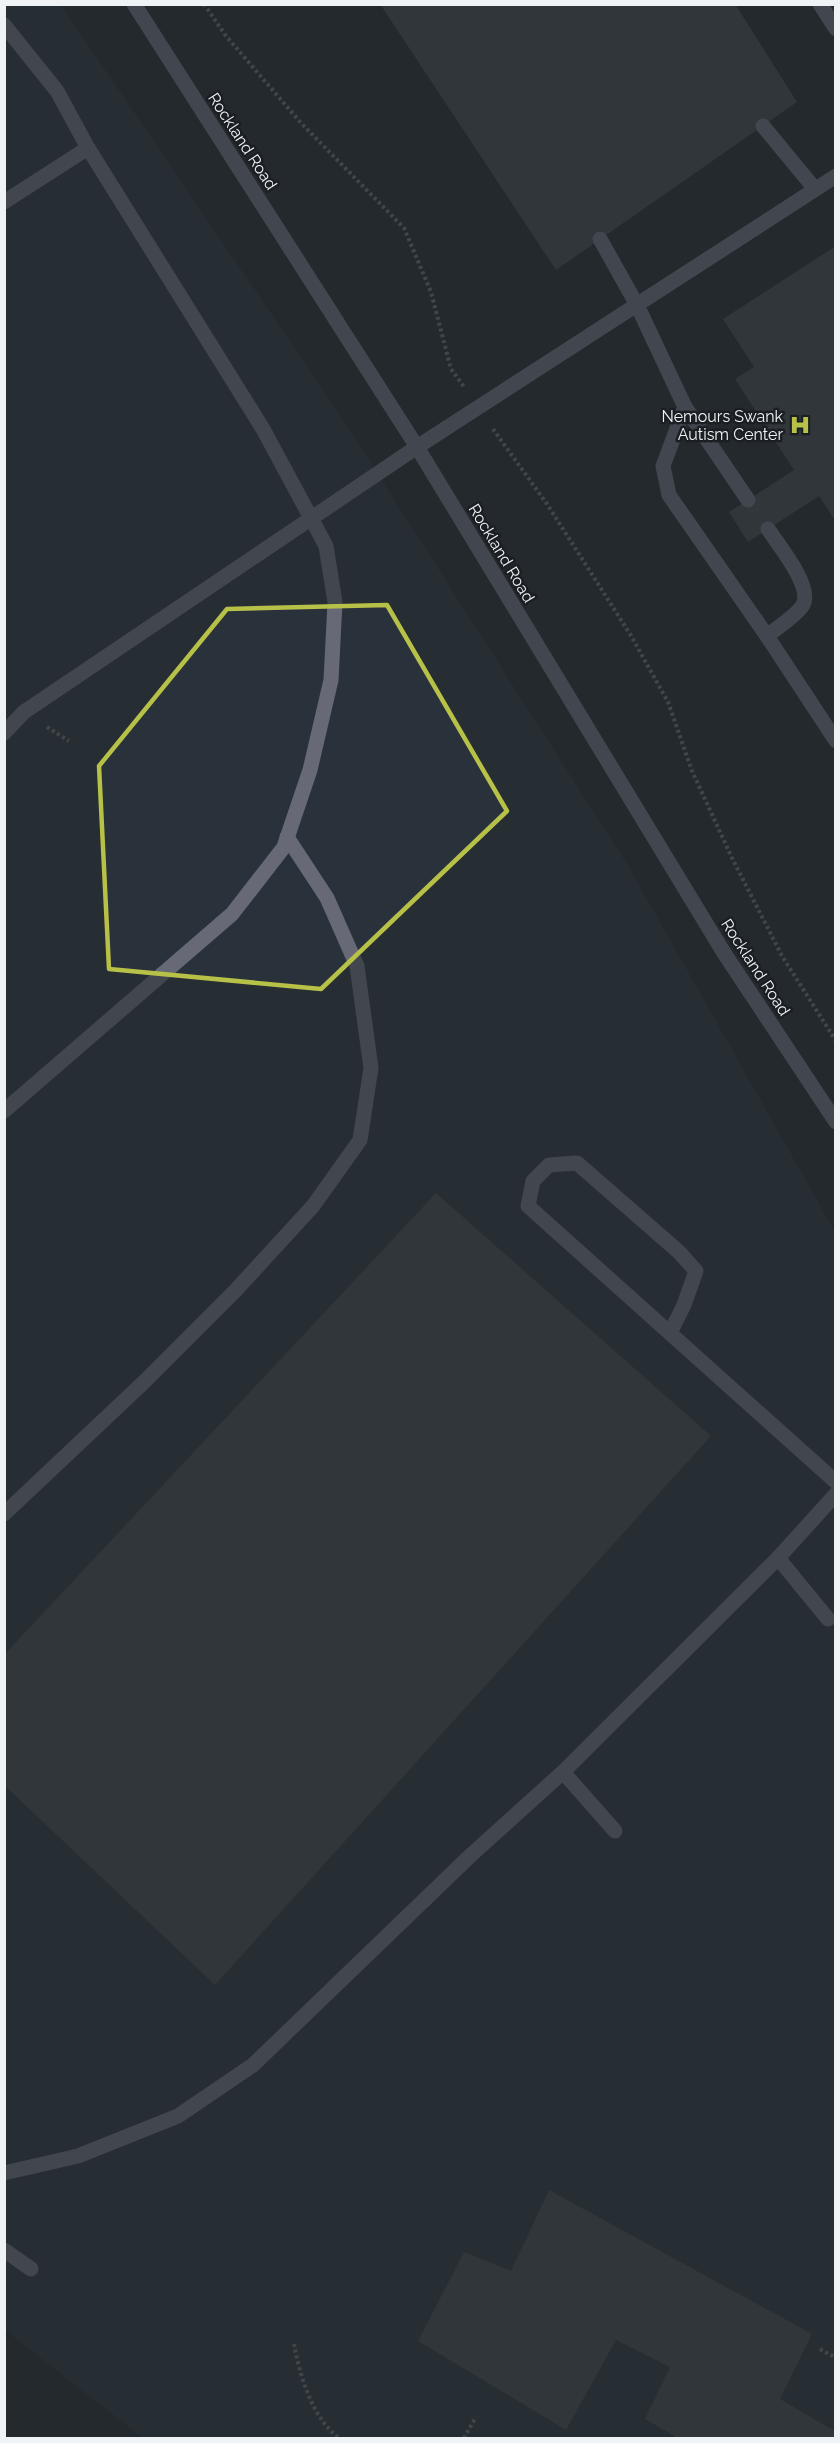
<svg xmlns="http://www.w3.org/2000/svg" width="840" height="2443" font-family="Raleway,sans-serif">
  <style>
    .built { fill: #29323b }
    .building { fill: #3e4548 }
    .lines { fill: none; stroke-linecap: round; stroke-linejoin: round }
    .minor-tunnel { stroke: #43474c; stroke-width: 15; stroke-dasharray: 15 8; stroke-linecap: butt }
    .path { stroke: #65686d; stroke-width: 4; stroke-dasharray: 3 3; stroke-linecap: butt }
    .minor { stroke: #676976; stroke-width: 15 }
    .marked { fill: none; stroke: #b7c147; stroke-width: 4.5; stroke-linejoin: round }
    .labels { text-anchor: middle; stroke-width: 5; stroke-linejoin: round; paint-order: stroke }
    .street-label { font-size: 16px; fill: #f0f3f6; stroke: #1b1f24 }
    .poi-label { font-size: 16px; fill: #f0f3f6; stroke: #1b1f24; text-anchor: end }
  </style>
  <rect width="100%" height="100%" fill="#25292e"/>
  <polygon class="built" points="4,5 61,5 342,418 630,869 835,1232 835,2438 143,2438 5,2330"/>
  <g class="building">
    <polygon points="380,4 735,4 797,102 556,270"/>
    <polygon points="836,246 836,522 819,496 748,542 729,512 794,470 735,379 754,367 723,319"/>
    <polygon points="436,1193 711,1436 215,1985 4,1785 4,1655"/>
    <polygon points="549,2190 812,2334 780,2399 836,2432 836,2438 678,2438 645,2419 670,2367 616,2340 566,2430 418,2341 464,2252 511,2271"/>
  </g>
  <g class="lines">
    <polyline class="minor-tunnel" points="748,500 768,529"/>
    <g class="path">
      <polyline points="204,4 226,36 301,123 404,228 431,292 451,369 465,388"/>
      <polyline points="493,429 547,504 630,634 668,702 692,771 732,858 782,956 836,1041"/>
      <polyline points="47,727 69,741"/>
      <path d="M294,2344C300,2376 312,2418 339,2438"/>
      <polyline points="820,2349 836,2358"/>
      <polyline points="464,2438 476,2417"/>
      <polyline points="676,2438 677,2438"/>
    </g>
    <g class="minor">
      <polyline points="134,4 417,447 724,953 836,1122"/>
      <polyline points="820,4 836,29"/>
      <polyline points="4,25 57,91 88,148 263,429 326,546 335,602 331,680 310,770 284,847 232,914 4,1111"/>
      <polyline points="763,126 815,189"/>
      <polyline points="4,202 88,148"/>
      <polyline points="600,239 637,305 685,407 663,466 669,495 767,636 836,741"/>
      <polyline points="685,407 748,500"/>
      <path d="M767,636C778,627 796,616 803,605C813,586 778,545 768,529"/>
      <polyline points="4,733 24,712 417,447 836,176"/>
      <polyline points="670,1333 684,1305 696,1271 679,1252 577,1163 549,1165 533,1181 528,1206 836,1482"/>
      <polyline points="4,1514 144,1382 235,1291 313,1206 360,1140 371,1068 357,966 327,898 287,837"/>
      <polyline points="778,1558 828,1619"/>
      <polyline points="563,1772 615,1831"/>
      <polyline points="4,2173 78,2156 178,2116 253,2065 471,1855 563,1772 778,1558 836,1494"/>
      <polyline points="4,2250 31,2269"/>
    </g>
  </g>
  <path d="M0 0H840V2443H0ZM387,605L507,811L321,989L109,969L99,766L227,609Z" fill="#25292e" fill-opacity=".55" fill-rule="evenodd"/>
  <path class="marked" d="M387,605L507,811L321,989L109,969L99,766L227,609Z"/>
  <defs>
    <g id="hospital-bare" transform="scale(1.62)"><path d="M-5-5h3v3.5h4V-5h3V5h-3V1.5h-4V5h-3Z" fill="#b7c147" stroke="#1b1f24" stroke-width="2.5" paint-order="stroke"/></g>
  </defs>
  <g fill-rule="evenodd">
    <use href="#hospital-bare" x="800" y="425"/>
  </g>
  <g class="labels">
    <g class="street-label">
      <text transform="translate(243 141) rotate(57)" y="6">Rockland Road</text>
      <text transform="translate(502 553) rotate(59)" y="6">Rockland Road</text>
      <text transform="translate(756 967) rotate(57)" y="6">Rockland Road</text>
    </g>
    <g class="poi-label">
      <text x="783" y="422">Nemours Swank<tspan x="783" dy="18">Autism Center</tspan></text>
    </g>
  </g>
  <rect width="840" height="2443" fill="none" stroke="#f0f3f6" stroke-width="12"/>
</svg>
